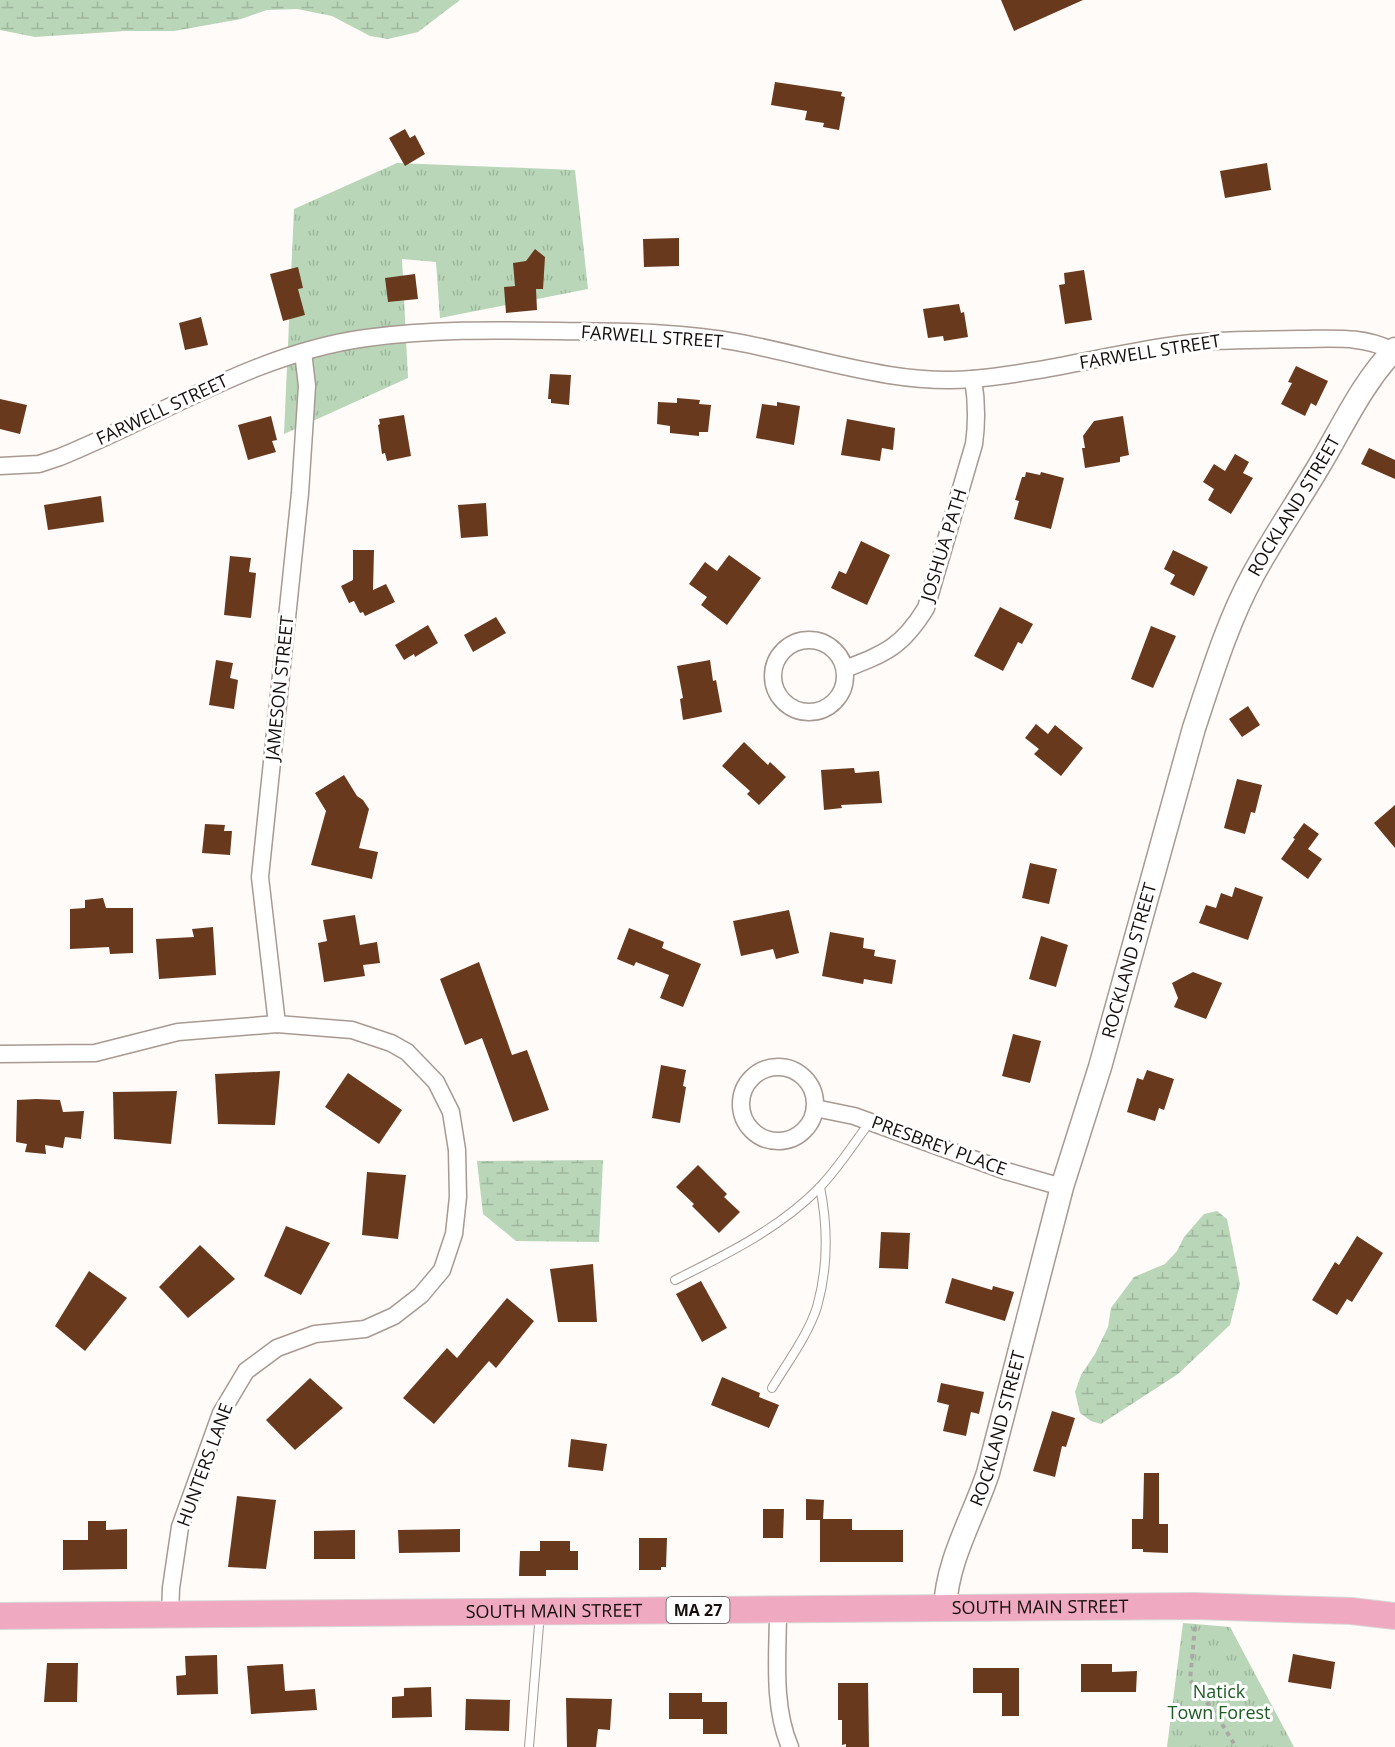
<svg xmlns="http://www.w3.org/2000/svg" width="1395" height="1747" font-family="'Open Sans',sans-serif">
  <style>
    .grass { fill: url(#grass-tufts) }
    .wetland { fill: url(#wetland-marsh) }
    .building { fill: #69391e }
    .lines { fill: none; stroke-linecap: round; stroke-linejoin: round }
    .lane-casing { stroke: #a89992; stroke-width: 10 }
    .street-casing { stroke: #a89992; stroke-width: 19 }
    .secondary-casing { stroke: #a89992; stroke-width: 25 }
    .primary-casing { stroke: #dad9d8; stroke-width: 28 }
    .path { stroke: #aba7a5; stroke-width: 4; stroke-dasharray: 4.5 4.5; stroke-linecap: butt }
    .lane { stroke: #fff; stroke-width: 8 }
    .street { stroke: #fff; stroke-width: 16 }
    .secondary { stroke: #fff; stroke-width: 22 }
    .primary { stroke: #efa9c1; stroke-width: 26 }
    .labels { text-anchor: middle; stroke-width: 6; stroke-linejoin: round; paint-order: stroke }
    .shield { fill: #fff; stroke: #5b5756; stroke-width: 1.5 }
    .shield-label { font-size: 16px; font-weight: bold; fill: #150f0d }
    .street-label { font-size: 18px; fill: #150f0d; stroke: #fff }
    .park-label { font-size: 18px; fill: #1d5c23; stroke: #fff }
  </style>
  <defs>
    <pattern id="grass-tufts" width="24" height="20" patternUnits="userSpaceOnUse" patternTransform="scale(1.5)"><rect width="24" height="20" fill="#b9d6b8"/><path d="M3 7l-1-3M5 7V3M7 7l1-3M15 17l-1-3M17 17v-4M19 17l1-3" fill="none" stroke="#9eb69d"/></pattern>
    <pattern id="wetland-marsh" width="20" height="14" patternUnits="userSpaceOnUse" patternTransform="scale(1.5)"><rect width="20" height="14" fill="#b9d6b8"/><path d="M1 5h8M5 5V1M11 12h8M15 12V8" fill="none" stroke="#9eb69d"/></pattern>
  </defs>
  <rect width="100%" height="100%" fill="#fefbf9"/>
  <g class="grass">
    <polygon points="397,163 575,170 588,289 440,318 436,262 402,259 408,378 284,434 294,209"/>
    <polygon points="1183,1623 1230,1627 1294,1747 1167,1747"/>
  </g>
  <g class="wetland">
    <polygon points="0,0 460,0 418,32 388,39 370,36 332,16 297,9 267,10 241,19 174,31 126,31 35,37 0,30"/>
    <polygon points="603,1160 599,1242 516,1241 483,1214 477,1161"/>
    <polygon points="1217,1211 1227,1219 1240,1284 1230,1325 1178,1374 1101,1424 1091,1421 1080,1413 1075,1392 1081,1375 1095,1354 1108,1327 1111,1308 1134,1277 1165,1264 1177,1251 1184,1237 1204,1214"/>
  </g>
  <g class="building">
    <polygon points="1001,0 1083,0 1014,31"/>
    <polygon points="775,82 842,92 841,96 845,97 839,130 823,127 824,123 805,120 807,111 771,105"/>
    <polygon points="405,129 410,138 415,135 425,154 405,166 389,138"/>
    <polygon points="1267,163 1271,190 1225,198 1220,171"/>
    <polygon points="679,238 679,266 644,267 643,239"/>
    <polygon points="535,249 545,257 543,289 536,289 537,310 506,313 504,287 515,286 513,263 526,261"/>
    <polygon points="298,267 303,288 298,289 305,315 283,321 270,274"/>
    <polygon points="1084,270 1092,320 1065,324 1059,285 1065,284 1064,273"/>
    <polygon points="415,274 418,299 388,302 385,278"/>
    <polygon points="959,304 961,313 964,312 968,337 944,341 943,336 928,338 923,309"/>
    <polygon points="201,317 208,345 185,350 179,323"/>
    <polygon points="1296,366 1328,381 1316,406 1311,403 1305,416 1281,404 1292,383 1288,382"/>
    <polygon points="550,374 571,375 569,405 551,403 551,399 548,399"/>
    <polygon points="677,398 700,400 699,404 711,405 708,432 699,432 699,436 670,433 670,426 657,424 658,402 677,403"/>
    <polygon points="0,399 27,405 20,434 0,429"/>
    <polygon points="777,402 800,406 794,445 756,438 762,404 777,406"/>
    <polygon points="404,415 411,456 387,461 385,453 382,454 378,425 380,424 379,419"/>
    <polygon points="271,416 277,440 272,441 276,452 248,460 238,425"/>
    <polygon points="1123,416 1129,455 1120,457 1120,462 1085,468 1082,448 1085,448 1083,436 1094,421"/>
    <polygon points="847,419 895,428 893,450 882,448 880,461 841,455"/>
    <polygon points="1369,448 1395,460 1395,479 1361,464"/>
    <polygon points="1235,454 1249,462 1243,473 1253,478 1231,514 1208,500 1214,489 1203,482 1214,464 1225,471"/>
    <polygon points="1026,472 1040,475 1041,472 1064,478 1051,529 1014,519 1019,501 1015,500 1022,477 1025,477"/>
    <polygon points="101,496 104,522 48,530 44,505"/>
    <polygon points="486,503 488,536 461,538 458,505"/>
    <polygon points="861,541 890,555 867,605 831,588 839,571 846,574"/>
    <polygon points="353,550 374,550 373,590 386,584 395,602 365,616 363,612 360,613 354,601 349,603 341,586 353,580"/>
    <polygon points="1173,550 1208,567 1194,596 1170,584 1175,575 1164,569"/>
    <polygon points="729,555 761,578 727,625 701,605 707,597 689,584 705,562 717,571"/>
    <polygon points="230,556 251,558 249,572 256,573 251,618 224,615"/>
    <polygon points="1000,607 1033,624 1022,644 1018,642 1003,671 974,656"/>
    <polygon points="496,617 506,633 473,652 464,635"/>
    <polygon points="428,625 438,643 415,657 414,654 404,660 395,645"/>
    <polygon points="1151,626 1176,636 1153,688 1131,679"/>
    <polygon points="216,660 233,663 230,678 238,680 234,709 209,705"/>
    <polygon points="710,660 713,681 716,680 722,712 683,720 680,699 683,698 677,666"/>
    <polygon points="1248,706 1260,725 1242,737 1229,719"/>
    <polygon points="1036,724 1048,734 1055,725 1083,748 1061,776 1034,754 1039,749 1025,738"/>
    <polygon points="744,742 768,765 770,762 786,777 759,805 747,794 750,791 722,766"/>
    <polygon points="854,768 855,773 879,771 882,803 841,805 842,808 824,810 821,770"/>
    <polygon points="344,775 357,796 363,800 369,809 359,848 378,852 372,879 311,865 326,811 315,793"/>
    <polygon points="1237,779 1262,785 1255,813 1251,812 1245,834 1224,828"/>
    <polygon points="1395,805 1395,848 1374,823"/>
    <polygon points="1304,823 1319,834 1308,849 1322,859 1308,879 1281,859 1295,839 1293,838"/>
    <polygon points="205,824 225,825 224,831 232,831 230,855 202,853"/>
    <polygon points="1030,863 1057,869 1049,904 1022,898"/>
    <polygon points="1235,887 1263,897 1248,940 1199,923 1206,905 1216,908 1221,893 1232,897"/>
    <polygon points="103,898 106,908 133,908 133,953 110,954 109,947 70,949 70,909 85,908 85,900"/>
    <polygon points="789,910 799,953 776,959 773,949 741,956 733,921"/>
    <polygon points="355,915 360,945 377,942 380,963 363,965 365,976 324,982 318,943 327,941 323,920"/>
    <polygon points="213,927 216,975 159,979 156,939 194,937 192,929"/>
    <polygon points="629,928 664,942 662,948 701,964 683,1007 660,998 669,975 636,962 634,966 617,959"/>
    <polygon points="830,932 864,938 863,948 875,950 874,956 896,960 892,984 864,979 863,984 822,976"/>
    <polygon points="1041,936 1068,945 1056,987 1029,979"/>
    <polygon points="479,962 512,1055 527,1050 549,1110 513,1122 482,1038 465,1045 440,979"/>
    <polygon points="1193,972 1222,983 1206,1019 1174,1007 1178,998 1172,983"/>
    <polygon points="1013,1034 1041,1041 1030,1083 1002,1076"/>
    <polygon points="661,1065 686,1070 683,1086 686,1087 680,1123 652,1118"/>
    <polygon points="1147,1070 1174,1079 1164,1110 1159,1108 1155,1121 1127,1112 1137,1078 1143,1080"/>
    <polygon points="280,1071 275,1125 218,1124 215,1074"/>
    <polygon points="348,1073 402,1110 379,1144 325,1107"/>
    <polygon points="177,1091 171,1144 114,1139 113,1092"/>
    <polygon points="36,1099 60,1100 63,1112 84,1111 81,1139 65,1137 63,1148 45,1145 46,1154 25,1152 27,1144 16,1142 17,1100"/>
    <polygon points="698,1165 727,1194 724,1197 740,1212 719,1233 692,1206 694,1204 676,1187"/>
    <polygon points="367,1172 406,1175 398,1239 362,1235"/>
    <polygon points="286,1226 330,1243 301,1295 264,1276"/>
    <polygon points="881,1232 910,1233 908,1269 879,1268"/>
    <polygon points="1357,1236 1383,1253 1352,1302 1347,1299 1337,1315 1312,1300 1335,1262 1339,1265"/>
    <polygon points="200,1245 235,1279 188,1318 159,1287"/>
    <polygon points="593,1264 597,1322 558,1322 550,1269"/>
    <polygon points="89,1271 127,1298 85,1351 55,1326"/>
    <polygon points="952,1278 992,1290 993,1286 1014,1292 1005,1321 945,1303"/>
    <polygon points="701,1281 727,1328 702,1342 676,1294"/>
    <polygon points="507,1298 534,1321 496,1368 489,1361 434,1424 403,1398 447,1348 457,1358"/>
    <polygon points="722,1377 760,1393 759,1397 779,1405 769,1428 711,1405"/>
    <polygon points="310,1378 343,1408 295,1450 266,1420"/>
    <polygon points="941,1383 984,1392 979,1414 971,1412 966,1436 943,1431 949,1405 937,1402"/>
    <polygon points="1052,1411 1075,1418 1066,1447 1062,1446 1055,1477 1033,1471"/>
    <polygon points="571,1439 607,1444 603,1471 568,1467"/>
    <polygon points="1144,1473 1159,1473 1159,1524 1168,1524 1168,1553 1143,1552 1143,1549 1132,1549 1132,1519 1143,1519"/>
    <polygon points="237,1496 276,1500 266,1569 228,1567"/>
    <polygon points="806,1499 824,1500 823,1519 852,1519 852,1530 903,1530 903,1562 820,1562 820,1520 806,1520"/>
    <polygon points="763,1509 784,1509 783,1538 763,1538"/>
    <polygon points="88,1521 106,1521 106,1530 127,1529 127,1569 63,1570 63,1540 88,1540"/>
    <polygon points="460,1529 460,1552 399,1553 398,1530"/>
    <polygon points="355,1530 355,1559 314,1559 314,1531"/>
    <polygon points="639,1538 667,1538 666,1567 661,1567 661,1570 639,1570"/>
    <polygon points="540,1541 570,1541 570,1551 578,1551 578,1570 546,1570 546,1576 519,1576 520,1551 540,1551"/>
    <polygon points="1293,1654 1335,1662 1331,1689 1288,1682"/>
    <polygon points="217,1655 218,1694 177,1695 176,1676 186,1675 185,1656"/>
    <polygon points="47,1663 78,1663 77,1702 44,1702"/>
    <polygon points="283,1664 285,1691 315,1689 317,1710 251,1714 247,1666"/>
    <polygon points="1081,1664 1112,1664 1112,1672 1137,1671 1136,1692 1081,1692"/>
    <polygon points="973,1668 1019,1668 1019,1716 1002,1716 1002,1693 973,1693"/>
    <polygon points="838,1683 868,1683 869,1747 846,1747 846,1744 842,1745 842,1720 838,1720"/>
    <polygon points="431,1687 432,1717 392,1718 392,1697 404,1696 404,1688"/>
    <polygon points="669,1693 702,1693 702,1702 727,1702 727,1734 703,1734 703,1719 669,1719"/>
    <polygon points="566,1698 612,1699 610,1730 598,1729 596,1747 567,1747"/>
    <polygon points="466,1699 510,1700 509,1731 465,1730"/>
  </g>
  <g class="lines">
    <g class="lane-casing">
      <g id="lane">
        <path d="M675,1280C725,1255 779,1229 819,1188C838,1169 853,1144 870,1122"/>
        <path d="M772,1388C787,1363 808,1335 817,1307C828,1268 828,1227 820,1187"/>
        <polyline points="529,1747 540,1613"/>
      </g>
    </g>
    <g class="street-casing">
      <g id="street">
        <path d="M0,466L39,464L60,457C161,416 256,353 366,338C430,329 494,330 558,331C617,332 677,331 736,342C812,356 895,386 972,379C1039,373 1103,356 1169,346C1212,339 1255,340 1299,339C1332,339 1363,335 1393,351"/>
        <circle cx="809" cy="676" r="36"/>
        <path d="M845,669C886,653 902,647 926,608L974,444C977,422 977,402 973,379"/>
        <polyline points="277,1024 260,877 300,493 307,386 303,352"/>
        <polyline points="0,1054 95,1053 178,1032 277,1024 352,1030 391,1043 407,1052 436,1082 451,1112 457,1150 458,1197 454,1234 442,1270 421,1295 394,1316 365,1329 315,1334 277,1348 246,1371 221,1413 180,1527 171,1588 170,1614"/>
        <circle cx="778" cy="1104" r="37"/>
        <polyline points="815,1108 854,1116 1006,1171 1062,1187"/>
        <path d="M778,1609C778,1654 772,1705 790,1747"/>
      </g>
    </g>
    <g class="secondary-casing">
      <g id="secondary">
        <path id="s1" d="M945,1608C947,1560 973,1518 988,1473L1062,1187L1100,1067L1194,728C1211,677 1227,623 1253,575C1273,538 1297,503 1319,466C1343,426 1362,383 1395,349"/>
      </g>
    </g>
    <g class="primary-casing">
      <g id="primary">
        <path id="s2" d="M0,1616L1194,1606L1351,1611L1395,1616"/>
      </g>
    </g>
    <polyline class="path" points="1195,1627 1190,1680 1217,1716 1236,1747"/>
    <use href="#lane" class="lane"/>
    <use href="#street" class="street"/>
    <use href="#secondary" class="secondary"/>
    <use href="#primary" class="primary"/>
  </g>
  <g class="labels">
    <rect class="shield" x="666.5" y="1597" width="63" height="26" rx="4.5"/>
    <g class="shield-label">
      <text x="698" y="1616">MA 27</text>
    </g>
    <g class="street-label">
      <text transform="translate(652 337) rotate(4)" y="6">FARWELL STREET</text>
      <text transform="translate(1150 352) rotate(-9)" y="6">FARWELL STREET</text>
      <text transform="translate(162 410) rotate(-25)" y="6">FARWELL STREET</text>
      <text dy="6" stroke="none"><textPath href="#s1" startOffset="1160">ROCKLAND STREET</textPath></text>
      <text transform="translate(944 545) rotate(-73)" y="6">JOSHUA PATH</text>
      <text transform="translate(280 688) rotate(-84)" y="6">JAMESON STREET</text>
      <text dy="6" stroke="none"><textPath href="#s1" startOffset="674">ROCKLAND STREET</textPath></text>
      <text transform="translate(939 1146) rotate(20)" y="6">PRESBREY PLACE</text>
      <text dy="6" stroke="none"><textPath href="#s1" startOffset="188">ROCKLAND STREET</textPath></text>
      <text transform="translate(205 1465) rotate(-70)" y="6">HUNTERS LANE</text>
      <text dy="6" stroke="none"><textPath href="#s2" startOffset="1040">SOUTH MAIN STREET</textPath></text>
      <text dy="6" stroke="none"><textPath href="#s2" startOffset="554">SOUTH MAIN STREET</textPath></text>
    </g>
    <g class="park-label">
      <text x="1219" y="1698">Natick<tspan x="1219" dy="21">Town Forest</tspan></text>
    </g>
  </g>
</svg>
